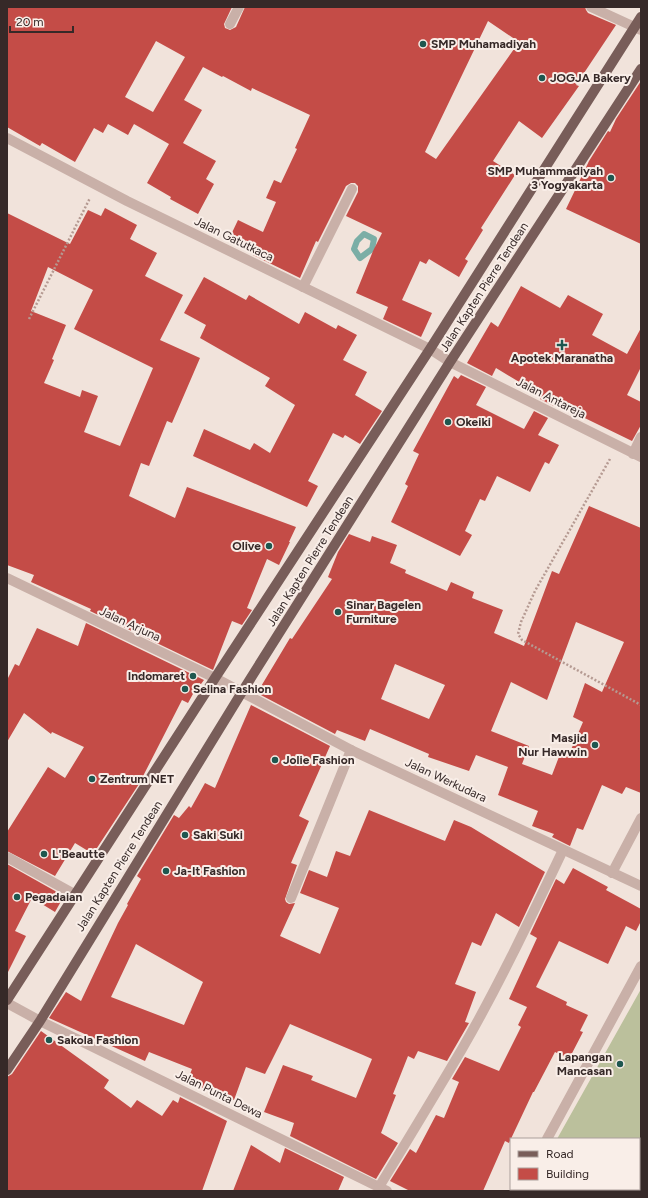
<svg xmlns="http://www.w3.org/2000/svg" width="648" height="1198" font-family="Figtree,sans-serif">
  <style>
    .grass { fill: #bbc09c }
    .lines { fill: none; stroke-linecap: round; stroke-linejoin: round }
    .stream { stroke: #7baea6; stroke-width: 6 }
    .building { fill: #c44c47; fill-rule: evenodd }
    .path { stroke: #b59a92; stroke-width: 2.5; stroke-dasharray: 2 2; stroke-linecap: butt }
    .minor { stroke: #c9b0a8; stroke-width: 10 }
    .major { stroke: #785d59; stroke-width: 10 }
    .poi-dot { fill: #1e574f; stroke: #f9eee8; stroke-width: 1.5 }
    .labels { text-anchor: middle; stroke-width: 4; stroke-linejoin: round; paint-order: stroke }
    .poi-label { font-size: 12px; font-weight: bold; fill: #362928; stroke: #f9eee8; text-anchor: start }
    .street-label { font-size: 12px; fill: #362928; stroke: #f9eee8 }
  </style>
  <rect width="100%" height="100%" fill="#f1e3db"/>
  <polygon class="grass" points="641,989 641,1191 528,1191 529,1189 639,1189 639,1139 557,1139"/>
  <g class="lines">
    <polygon class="stream" points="364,234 374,239 372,249 360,258 354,249 357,241"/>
  </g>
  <g class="building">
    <path d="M7,7H232L224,24L225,28L230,30L236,27L245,7H585L586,10L588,13L616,25L576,85L579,86L542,138L519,121L493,161L515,175L481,228L483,230L465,259L468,261L459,277L429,259L426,264L420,261L402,300L432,313L421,337L383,319L388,307L356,293L373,251L382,233L346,216L358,192V186L355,183H351L346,186L318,242L316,241L300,278L253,255L255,252L229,239L238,220L263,232L276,202L266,198L274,180L281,183L297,149L295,148L310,115L252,88L251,91L223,76L222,77L203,67L184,100L202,110L183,143L216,161L206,179L214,184L198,214L170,199L171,197L147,183L169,144L134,124L128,135L108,124L103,133L94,128L75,162L42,143L40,146L7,127ZM488,21L519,42L436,159L425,152ZM156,41L185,57L153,112L125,97Z"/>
    <polygon points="641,81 641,244 566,209 589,161 608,131 610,132 616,119"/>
    <path d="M105,208L137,225L130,239L157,253L145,276L183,295L160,340L200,358L172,423L167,421L149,466L141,463L129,496L175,518L187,487L296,527L289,542H290L279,565L267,559L247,608L252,610L242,625L232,621L213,670L90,611L91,609L31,582L34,575L7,565V213L70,244L88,210L101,216ZM48,267L93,290L74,329L153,368L120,446L84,432L98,396L82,390L80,397L44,383L54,360L52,359L66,325L31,311Z"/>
    <polygon points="204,277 246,300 249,295 299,324 305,312 336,329 338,325 357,335 343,360 367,372 355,395 382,411 360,444 345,435 343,438 333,433 308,481 318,486 307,507 193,456 204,429 250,450 254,443 270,453 295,405 265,386 270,378 200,338 206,325 184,313"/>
    <polygon points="521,286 560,308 568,295 603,314 592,335 627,354 641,328 641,367 627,395 641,402 641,425 632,441 560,406 555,404 554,406 540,399 541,397 525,389 526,386 496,368 492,376 467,363 491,322 498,327"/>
    <polygon points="461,375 486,387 476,405 524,429 534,411 548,418 538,435 559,445 549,464 545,462 530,492 497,476 485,501 480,499 465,531 472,535 460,556 391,522 408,486 405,484 419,454 413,451 454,376 458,379"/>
    <path d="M589,506L641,528V793L626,787L622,794L602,785L583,830L577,828L570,846L552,837L554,834L532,826L538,811L498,795L508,767L476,755L469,771L428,757L429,754L370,729L365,741L337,730L335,734L257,693L290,638L292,639L332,579L328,577L338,552L349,534L370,542L372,536L397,545L390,563L406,570L405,573L447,591L451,582L474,592L472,598L503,610L494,633L524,646L552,571L559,574ZM576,622L624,642L602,692L585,683L573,717L583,722L570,752L562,749L552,775L522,764L529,746L491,731L511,682L547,700ZM395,664L445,685L429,719L381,699Z"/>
    <polygon points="86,623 204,680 201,684 199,683 188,703 182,700 139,784 93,854 75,843 55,876 7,851 7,832 48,767 65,778 84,747 52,732 51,734 24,713 7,742 7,680 15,664 19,666 37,628 78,646"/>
    <path d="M251,705L330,746L299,816L309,821L291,863L297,865L285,899L286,902L289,904L295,903L280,936L320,954L339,908L300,893L309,870L327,877L336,851L350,856L369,810L445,841L454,820L471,827L545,872L519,927L496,913L481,946L472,942L455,984L476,992L465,1022L469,1023L447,1061L418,1051L414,1059L408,1056L393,1094L396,1095L381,1133L398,1143L376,1179L290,1136L294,1123L264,1112L283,1065L313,1076L311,1080L356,1098L372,1059L363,1055L290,1024L265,1074L246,1067L234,1100L187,1082L192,1069L149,1052L145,1061L49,1018L66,992L81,1001L118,923L128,905L127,904L141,879L137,876L174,815L179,818L189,806L191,808L205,783L215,788ZM136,944L203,982L184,1025L111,997Z"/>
    <polygon points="7,864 64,896 55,912 32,898 15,931 26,936 7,974"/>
    <polygon points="573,868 608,887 606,890 641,909 641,921 636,931 626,926 608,964 559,941 536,987 567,1002 566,1005 588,1015 580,1031 583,1032 569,1059 555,1052 534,1092 533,1092 509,1143 505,1141 483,1191 410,1191 390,1181 410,1149 416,1153 436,1115 444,1118 459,1082 452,1079 465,1057 499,1071 521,1027 518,1025 527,1007 509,999 537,938 530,934 556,879 564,884"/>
    <polygon points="41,1031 109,1080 104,1088 131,1108 137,1100 162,1116 173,1100 178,1103 180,1097 227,1121 202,1191 7,1191 7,1077 12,1074"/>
    <polygon points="251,1145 280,1163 285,1148 344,1177 338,1191 233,1191"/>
  </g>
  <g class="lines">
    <g class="path">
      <polyline points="29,319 90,198"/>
      <polyline points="610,459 535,591 521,622 518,634 522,640 641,705"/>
    </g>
    <g class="minor">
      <polyline points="591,7 641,30"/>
      <polyline points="230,24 239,7"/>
      <polyline points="7,138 127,201 430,349 450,362 641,457"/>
      <polyline points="303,287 352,189"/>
      <polyline points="633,454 641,437"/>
      <polyline points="7,578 215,678 351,750 641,886"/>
      <polyline points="7,857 74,894"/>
      <polyline points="612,873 641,818"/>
      <polyline points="291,898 351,750"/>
      <polyline points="7,1003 40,1021 387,1191"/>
      <polyline points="547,1139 641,966"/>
      <path d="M379,1187C407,1141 435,1095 462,1049C499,985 531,917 563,850"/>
      <polyline points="518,1191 519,1189"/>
    </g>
    <g class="major">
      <polyline points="7,1000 215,678 430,349 641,17"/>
      <polyline points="7,1070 40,1021 242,692 450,362 641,69"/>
    </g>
  </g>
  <g class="poi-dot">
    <circle cx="423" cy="44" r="4"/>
    <circle cx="542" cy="78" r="4"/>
    <circle cx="611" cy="178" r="4"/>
    <path d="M560 339h4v4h4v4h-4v4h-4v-4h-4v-4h4z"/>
    <circle cx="448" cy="422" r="4"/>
    <circle cx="269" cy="546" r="4"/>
    <circle cx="338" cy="612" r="4"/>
    <circle cx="193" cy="676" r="4"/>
    <circle cx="185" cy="689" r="4"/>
    <circle cx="595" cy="745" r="4"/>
    <circle cx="275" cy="760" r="4"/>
    <circle cx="92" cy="779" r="4"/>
    <circle cx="185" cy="835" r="4"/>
    <circle cx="44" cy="854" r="4"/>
    <circle cx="166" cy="871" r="4"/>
    <circle cx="17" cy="897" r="4"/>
    <circle cx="49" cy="1040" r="4"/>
    <circle cx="620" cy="1064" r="4"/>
  </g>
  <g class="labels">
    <g class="poi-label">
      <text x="431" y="48">SMP Muhamadiyah</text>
      <text x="550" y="82">JOGJA Bakery</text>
      <text x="603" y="175" text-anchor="end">SMP Muhammadiyah<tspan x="603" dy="14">3 Yogyakarta</tspan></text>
      <text x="562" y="362" text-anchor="middle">Apotek Maranatha</text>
      <text x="456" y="426">Okeiki</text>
      <text x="261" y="550" text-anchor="end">Olive</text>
      <text x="346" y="609">Sinar Bagelen<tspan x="346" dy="14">Furniture</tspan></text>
      <text x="185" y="680" text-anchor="end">Indomaret</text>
      <text x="193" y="693">Selina Fashion</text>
      <text x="587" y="742" text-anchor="end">Masjid<tspan x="587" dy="14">Nur Hawwin</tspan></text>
      <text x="283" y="764">Jolie Fashion</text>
      <text x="100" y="783">Zentrum NET</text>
      <text x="193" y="839">Saki Suki</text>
      <text x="52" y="858">L'Beautte</text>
      <text x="174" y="875">Ja-It Fashion</text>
      <text x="25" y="901">Pegadaian</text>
      <text x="57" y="1044">Sakola Fashion</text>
      <text x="612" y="1061" text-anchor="end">Lapangan<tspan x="612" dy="14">Mancasan</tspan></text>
    </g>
    <g class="street-label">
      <text transform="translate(234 239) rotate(26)" y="4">Jalan Gatutkaca</text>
      <text transform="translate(484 287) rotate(-57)" y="4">Jalan Kapten Pierre Tendean</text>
      <text transform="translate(551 398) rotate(27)" y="4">Jalan Antareja</text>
      <text transform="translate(310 561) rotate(-58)" y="4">Jalan Kapten Pierre Tendean</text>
      <text transform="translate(130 624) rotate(25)" y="4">Jalan Arjuna</text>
      <text transform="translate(446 780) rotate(25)" y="4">Jalan Werkudara</text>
      <text transform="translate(119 866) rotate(-58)" y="4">Jalan Kapten Pierre Tendean</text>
      <text transform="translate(219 1094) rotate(26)" y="4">Jalan Punta Dewa</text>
    </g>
  </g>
  <rect width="648" height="1198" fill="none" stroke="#362928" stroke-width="16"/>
  <rect x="510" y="1138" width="130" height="52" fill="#f9eee8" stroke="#ab9f9b"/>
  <rect x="518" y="1151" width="20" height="6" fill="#785d59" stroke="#ab9f9b"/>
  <text x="546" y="1158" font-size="12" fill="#362928">Road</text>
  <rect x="518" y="1168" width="20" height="12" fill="#c44c47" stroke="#ab9f9b"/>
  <text x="546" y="1178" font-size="12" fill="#362928">Building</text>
  <path d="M10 26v6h63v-6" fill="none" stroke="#362928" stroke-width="2"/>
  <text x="16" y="26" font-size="12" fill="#362928" stroke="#f9eee8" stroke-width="3" paint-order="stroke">20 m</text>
</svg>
